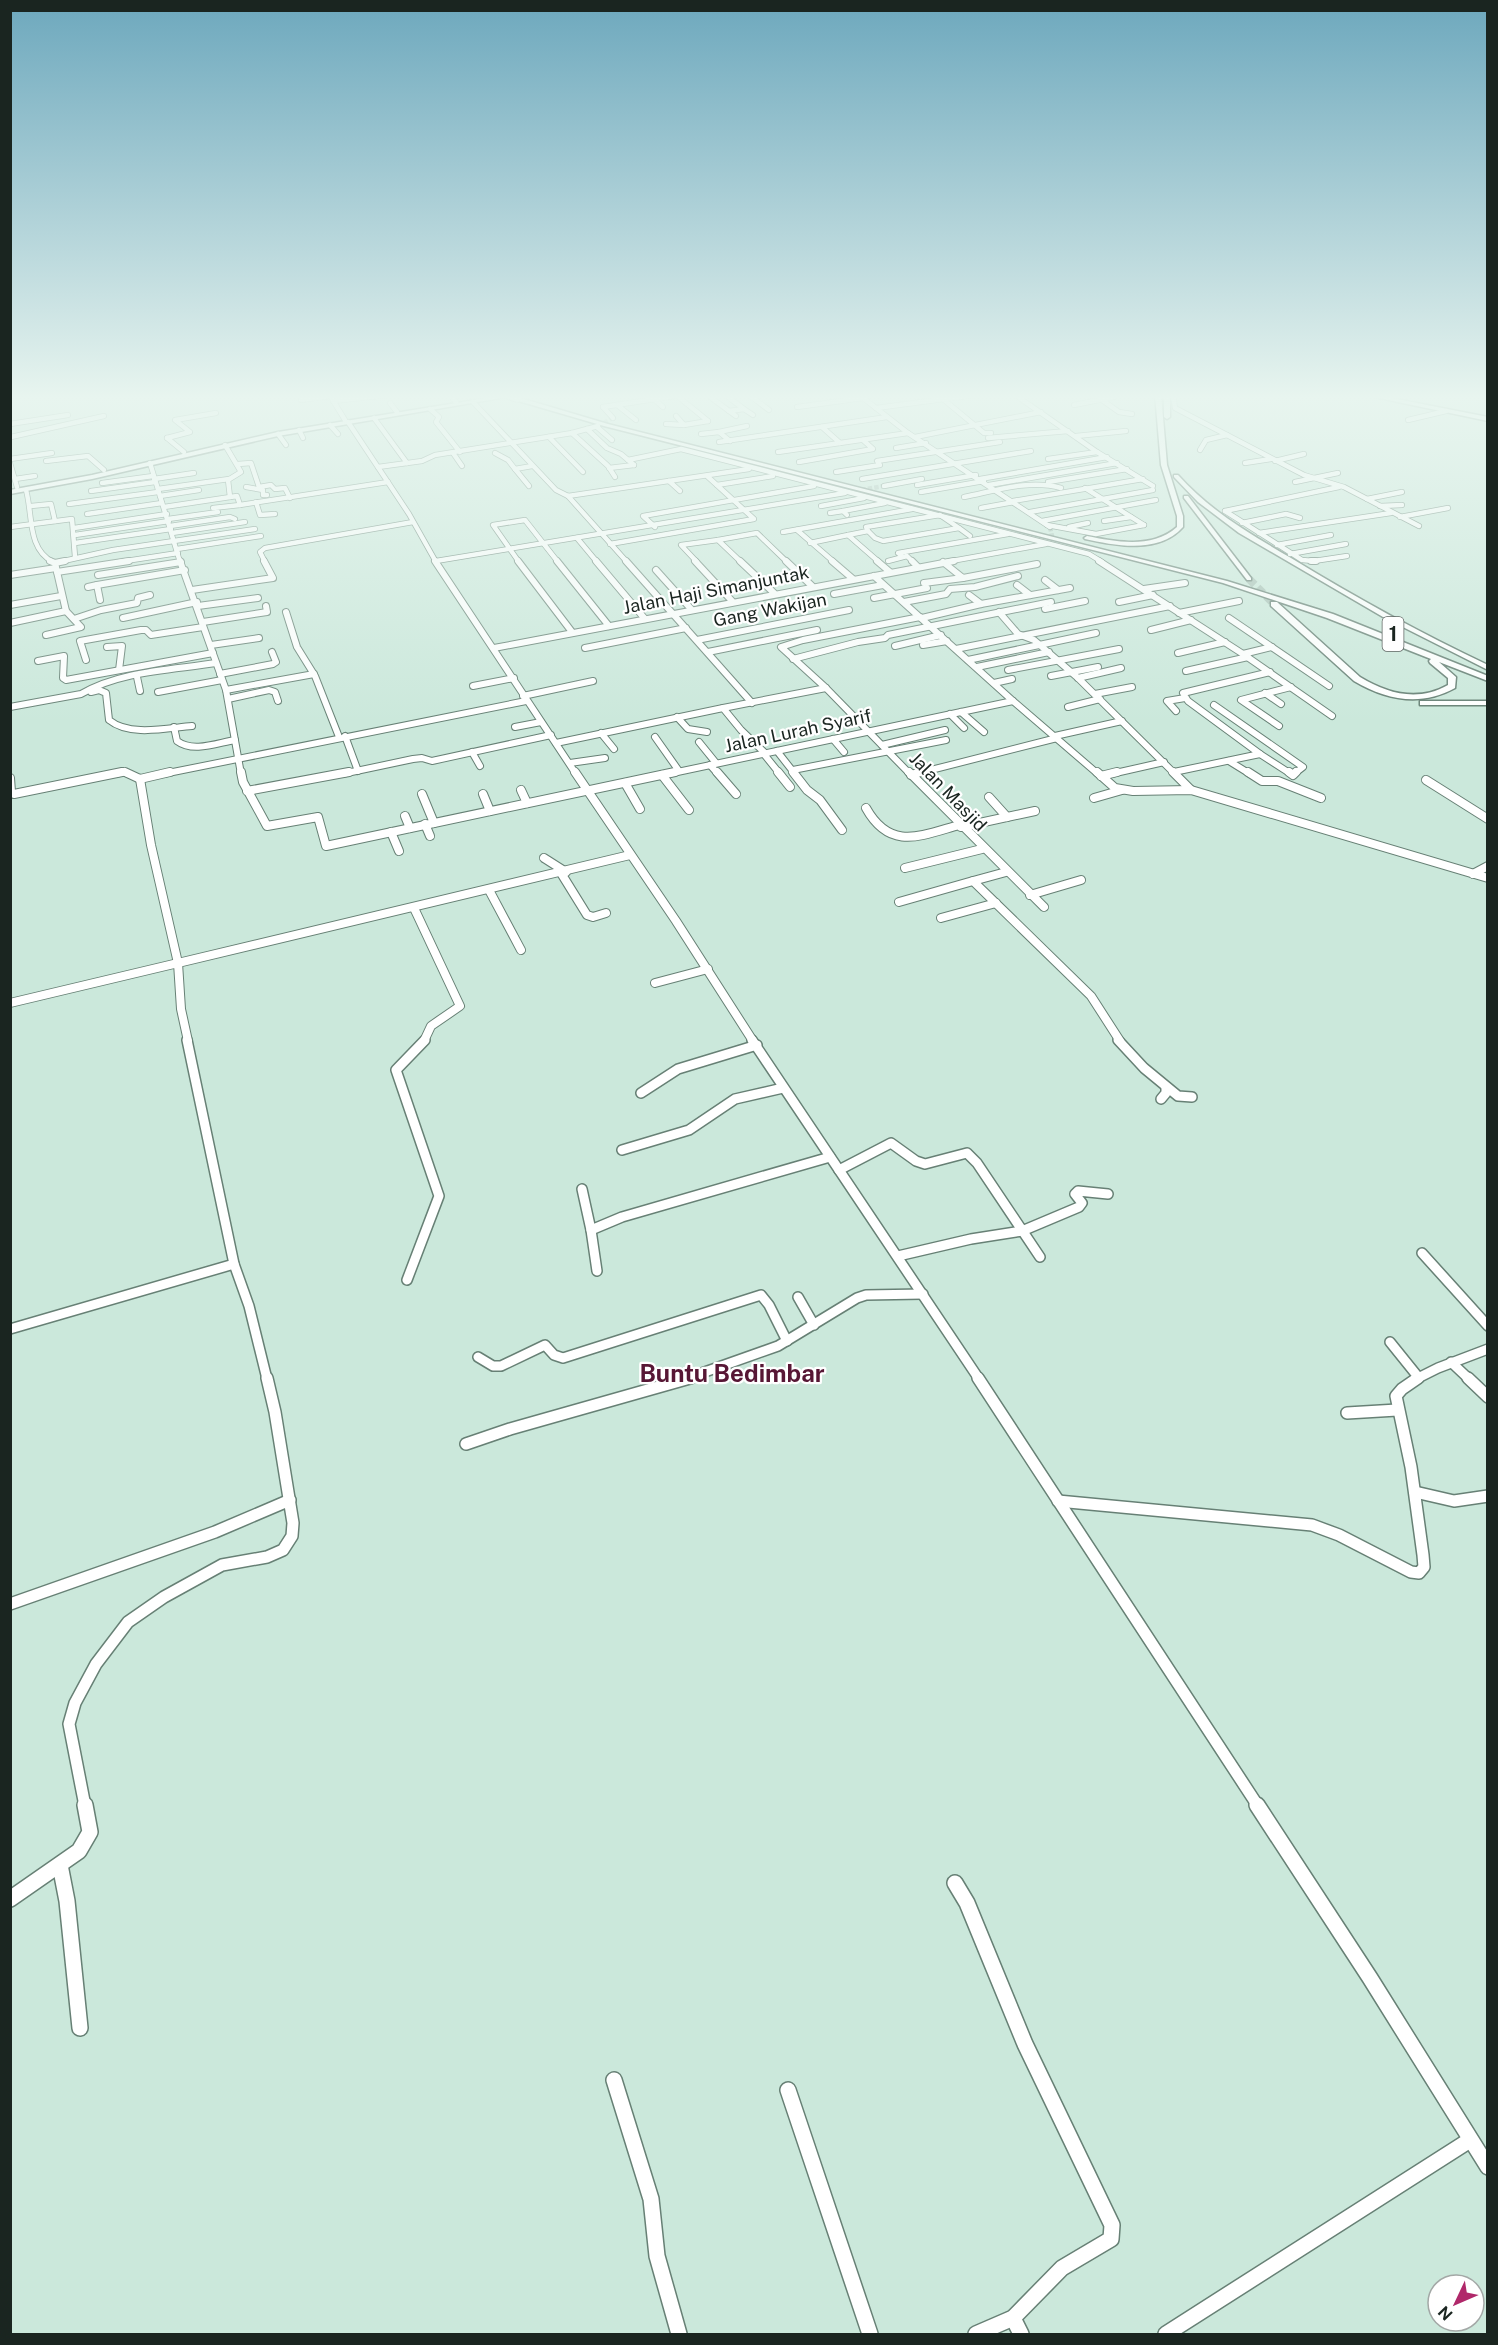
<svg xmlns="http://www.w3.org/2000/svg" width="1498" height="2345" font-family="'Public Sans',sans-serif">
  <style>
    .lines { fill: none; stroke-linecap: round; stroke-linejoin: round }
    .minor-tunnel { stroke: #a8c1b6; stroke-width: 4.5; stroke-dasharray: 4.5 2; stroke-linecap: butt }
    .highway-tunnel { stroke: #a8c1b6; stroke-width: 8; stroke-dasharray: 8 4; stroke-linecap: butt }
    .minor-far5-casing { stroke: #678075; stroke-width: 6 }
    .minor-far4-casing { stroke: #678075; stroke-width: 8 }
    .minor-far3-casing { stroke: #678075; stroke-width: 10 }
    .minor-far2-casing { stroke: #678075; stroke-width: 12 }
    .minor-far1-casing { stroke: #678075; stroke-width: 14 }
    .minor-casing { stroke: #678075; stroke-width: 18 }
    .highway-casing { stroke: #678075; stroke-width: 3 }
    .minor-far5 { stroke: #fff; stroke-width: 4.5 }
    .minor-far4 { stroke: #fff; stroke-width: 6 }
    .minor-far3 { stroke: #fff; stroke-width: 8 }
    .minor-far2 { stroke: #fff; stroke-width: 9 }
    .minor-far1 { stroke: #fff; stroke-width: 11 }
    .minor { stroke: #fff; stroke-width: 15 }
    .highway { fill: #fff; fill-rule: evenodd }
    .highway-bridge-casing { stroke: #678075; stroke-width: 8; stroke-linecap: butt }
    .highway-bridge { stroke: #fff; stroke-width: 6 }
    .labels { text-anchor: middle; stroke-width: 4.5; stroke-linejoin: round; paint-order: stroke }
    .far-street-label { font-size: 18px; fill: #1a2520; stroke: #fff }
    .shield { fill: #fff; stroke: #5f6663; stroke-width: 1.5 }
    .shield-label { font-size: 20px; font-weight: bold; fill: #1a2520 }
    .quarter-label { font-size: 24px; font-weight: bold; fill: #571735; stroke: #fff }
  </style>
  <rect width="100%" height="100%" fill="#cbe8db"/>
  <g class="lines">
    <g class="minor-tunnel">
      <polyline points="598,426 613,418"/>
      <polyline points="855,491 884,486"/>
      <polyline points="1050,527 1053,541"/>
    </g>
    <polyline class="highway-tunnel" points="1249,579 1274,604"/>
    <g class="minor-far5-casing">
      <g id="minor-far5">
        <polyline points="329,394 345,420"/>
        <polyline points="449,394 456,402"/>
        <polyline points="675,394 708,421"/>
        <polyline points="706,394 736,416"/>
        <polyline points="748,394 769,410"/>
        <polyline points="858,394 908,433 1050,527"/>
        <polyline points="1014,394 1097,452 1153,486"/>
        <polyline points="1173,394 1175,408 1304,475 1344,487 1419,526"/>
        <polyline points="728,397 744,409"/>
        <polyline points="654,399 663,407"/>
        <polyline points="943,399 984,433 991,433"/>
        <polyline points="301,400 330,396"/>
        <polyline points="1102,400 1119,412 1132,414"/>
        <polyline points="333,401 398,394"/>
        <polyline points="473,402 556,490 568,496 749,469"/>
        <polyline points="390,403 397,412"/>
        <polyline points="617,405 636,420"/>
        <polyline points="1074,405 1114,397 1107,394"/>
        <polyline points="603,407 688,394"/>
        <polyline points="603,407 613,418"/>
        <polyline points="797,407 863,398"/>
        <polyline points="876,408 982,394"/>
        <polyline points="430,409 439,417 436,422 460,452"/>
        <polyline points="729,411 744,409 753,415"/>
        <polyline points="676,416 684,425 708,421"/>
        <polyline points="374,418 407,463"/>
        <polyline points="1408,420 1446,411"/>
        <polyline points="348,422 409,514 436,562"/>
        <polyline points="10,424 68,415"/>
        <polyline points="666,424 684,425"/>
        <polyline points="330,425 338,434"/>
        <polyline points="597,427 612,440"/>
        <polyline points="822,427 840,443 908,433"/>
        <polyline points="587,429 607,448 621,454 634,465"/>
        <polyline points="299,430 303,438"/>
        <polyline points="719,432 747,426"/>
        <polyline points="572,433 608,466 615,477"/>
        <polyline points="278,434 286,445"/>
        <polyline points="701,434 719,432 730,441"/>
        <polyline points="1076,436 1126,431"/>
        <polyline points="11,437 104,416"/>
        <polyline points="549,437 583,472"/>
        <polyline points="915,437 1041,412"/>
        <polyline points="167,438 190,432 175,420 216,413"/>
        <polyline points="167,438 184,452"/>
        <polyline points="988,438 1068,431"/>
        <polyline points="719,442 887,417"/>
        <polyline points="225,445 241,472 228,480 230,497"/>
        <polyline points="896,448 926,443"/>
        <polyline points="1200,450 1206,440 1227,435"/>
        <polyline points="778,452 840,443"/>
        <polyline points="453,453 462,466"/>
        <polyline points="495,453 508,460 515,469"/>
        <polyline points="10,459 52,453"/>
        <polyline points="1048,459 1097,452"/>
        <polyline points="628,460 681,449 1089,554 1102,562"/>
        <polyline points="46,461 88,456 104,470"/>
        <polyline points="1275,461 1304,454"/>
        <polyline points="799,462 873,449 863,440"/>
        <polyline points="10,463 17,487"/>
        <polyline points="150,463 180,562"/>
        <polyline points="1245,463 1271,459"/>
        <polyline points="238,464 251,463 259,487 271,485 275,489 285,488 290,498"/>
        <polyline points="378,467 422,461 435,455 572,433 598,426"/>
        <polyline points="609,468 634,465"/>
        <polyline points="836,472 880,465 877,461 1000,442"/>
        <polyline points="15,479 35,476"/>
        <polyline points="154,479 194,473"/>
        <polyline points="862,479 1031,451"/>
        <polyline points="980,479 1107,457"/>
        <polyline points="669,481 680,491"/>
        <polyline points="1048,482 1127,469"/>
        <polyline points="1295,482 1338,473"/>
        <polyline points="102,483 153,476"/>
        <polyline points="717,485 773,476"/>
        <polyline points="917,485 976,475"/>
        <polyline points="989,485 1117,463"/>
        <polyline points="529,486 515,469 532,466"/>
        <polyline points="884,486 922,479"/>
        <polyline points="246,487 263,490 263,495 267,495"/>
        <polyline points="1085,488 1144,525"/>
        <polyline points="158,489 229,479"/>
        <path d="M26,490C33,515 27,549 53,562"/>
        <polyline points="91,491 155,482"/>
        <polyline points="921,492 984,481"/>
        <polyline points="160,496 199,490"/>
        <polyline points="568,496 627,562"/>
        <path d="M964,497C995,491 1029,479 1061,488"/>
        <polyline points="1367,499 1402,492"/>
        <polyline points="1013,501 1143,479"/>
        <polyline points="256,502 260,515 275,514"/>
        <polyline points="69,504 158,492"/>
        <polyline points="31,506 51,504 55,521"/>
        <polyline points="821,506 864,498"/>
        <polyline points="1380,506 1402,505"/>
        <polyline points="164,507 237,496 240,505 388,482"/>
        <polyline points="213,508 240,505"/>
        <polyline points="981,508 1014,502"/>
        <polyline points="843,511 885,503"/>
        <polyline points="1225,511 1302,560 1314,561 1347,556"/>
        <polyline points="1225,511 1339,487"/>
        <polyline points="1030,512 1153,490"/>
        <polyline points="830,513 843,511 847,515"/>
        <polyline points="87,514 162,503"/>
        <polyline points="1400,517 1448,508"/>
        <polyline points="168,519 218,512"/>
        <polyline points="1042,521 1156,500"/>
        <polyline points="1104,521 1131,517"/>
        <polyline points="1242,523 1286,514 1300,518"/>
        <polyline points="1047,525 1096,534 1144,525"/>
        <polyline points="170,526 230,517 235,519"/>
        <polyline points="10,527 72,519 75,557"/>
        <polyline points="655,527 643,516 814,486"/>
        <polyline points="1069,527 1088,523"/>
        <polyline points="74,528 167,514"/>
        <polyline points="797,530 834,562"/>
        <polyline points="868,531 875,538 883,541 959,528 970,536"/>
        <polyline points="783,532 912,509"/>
        <polyline points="172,533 245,522"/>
        <polyline points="1259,533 1391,513"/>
        <polyline points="75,535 169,521"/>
        <polyline points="577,538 597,562"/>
        <polyline points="718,540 757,533 787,562"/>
        <polyline points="75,543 171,529"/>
        <polyline points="810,543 848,535"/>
        <polyline points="610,544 754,519 707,476"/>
        <polyline points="1277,545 1331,535"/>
        <polyline points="177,549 261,536"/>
        <polyline points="1290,554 1346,544"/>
        <polyline points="902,556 898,553 1008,534"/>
        <polyline points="436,561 845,493"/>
        <polyline points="888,561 907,556 913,562"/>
        <polyline points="59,562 113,550 255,529"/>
        <polyline points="119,562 178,553"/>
        <polyline points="265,562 260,552 265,548 413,522"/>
        <polyline points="519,562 493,525 525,520 558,562"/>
        <polyline points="697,562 681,545 718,540 741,562"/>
        <polyline points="879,562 848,535 868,531 866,527 940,515 959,528"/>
        <polyline points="946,562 1046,544"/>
      </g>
    </g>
    <g class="minor-far4-casing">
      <g id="minor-far4">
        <polyline points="180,561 226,690 241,774"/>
        <polyline points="435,561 576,774"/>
        <polyline points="518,561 572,632"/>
        <polyline points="557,561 609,626"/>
        <polyline points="596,561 645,619"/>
        <polyline points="626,561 752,703"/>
        <polyline points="695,561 732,601"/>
        <polyline points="740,561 774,593"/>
        <polyline points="786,561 812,586"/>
        <polyline points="832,561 853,579"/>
        <polyline points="877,561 890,572"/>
        <polyline points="912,561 918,567"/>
        <polyline points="1099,561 1243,654 1332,716"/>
        <polyline points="1311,561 1316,561"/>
        <polyline points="943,562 963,578 1037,564"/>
        <polyline points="55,563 65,561"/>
        <polyline points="656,570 691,609"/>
        <polyline points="57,572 129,561"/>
        <polyline points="10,575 56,568"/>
        <polyline points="98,575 181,562"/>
        <polyline points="874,576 1013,701 1098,774"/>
        <polyline points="1045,580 1058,590"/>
        <polyline points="924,583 963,578"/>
        <polyline points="97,585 185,570"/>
        <polyline points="1017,585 1030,595"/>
        <polyline points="88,587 97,585 100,600"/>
        <polyline points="1144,589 1185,583"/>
        <polyline points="192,590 273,578 264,561"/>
        <polyline points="834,594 883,585"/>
        <polyline points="969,595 981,604"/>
        <polyline points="874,598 927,588"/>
        <polyline points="904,602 946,594 950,589 975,587 1018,576"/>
        <polyline points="1119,602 1153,595"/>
        <polyline points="10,605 61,596"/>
        <polyline points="198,606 258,598"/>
        <polyline points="1045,609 1085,601"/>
        <polyline points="286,612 297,647 315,676 339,737"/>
        <polyline points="999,612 1018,634 1034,640 1078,678 1175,774"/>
        <polyline points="1179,613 1239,601"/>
        <polyline points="123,618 197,602"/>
        <polyline points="922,618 981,604 1070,588"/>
        <polyline points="1229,618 1329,686"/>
        <polyline points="74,619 101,610 137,603 138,598 150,595"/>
        <polyline points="203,622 267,612 266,606"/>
        <polyline points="10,623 66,611"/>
        <polyline points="1151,630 1191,620"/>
        <polyline points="46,635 81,627 66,611 55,563 50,561"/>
        <polyline points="697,640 849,610"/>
        <polyline points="211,645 259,638"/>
        <polyline points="923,645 947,641"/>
        <polyline points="895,646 941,635"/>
        <polyline points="107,647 122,646 119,670"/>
        <polyline points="494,648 954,561"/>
        <polyline points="585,648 686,628"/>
        <polyline points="956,649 1170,606"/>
        <polyline points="708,652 817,630"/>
        <polyline points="1178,653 1225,642"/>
        <polyline points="1243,654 1272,647"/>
        <polyline points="793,659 858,642 885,638 888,635 1051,602"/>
        <polyline points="86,660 80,641 141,630 146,630 151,635 203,627"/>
        <polyline points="968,660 1096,633"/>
        <polyline points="38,661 64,656 63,678 66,680 213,653"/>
        <polyline points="977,667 1049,652"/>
        <polyline points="1008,670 1119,649"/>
        <polyline points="1186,671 1248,657"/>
        <polyline points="220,674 273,664 276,662 272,652"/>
        <polyline points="1051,676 1098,667"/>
        <polyline points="137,677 140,691"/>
        <polyline points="1078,678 1121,668"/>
        <polyline points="994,683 1012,679"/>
        <polyline points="473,686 514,678"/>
        <polyline points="226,690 314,674"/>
        <path d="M91,692L99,690L106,693L109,720C130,737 167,728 192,726"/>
        <polyline points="158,692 222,680"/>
        <polyline points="1265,693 1281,704"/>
        <polyline points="1095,694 1132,687"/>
        <polyline points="523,696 593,681"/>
        <polyline points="228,699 269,690 275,692 278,701"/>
        <polyline points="1214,705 1303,767 1294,774"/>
        <path d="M10,707L81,694C120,671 172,670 216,663"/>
        <polyline points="1068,707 1100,699"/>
        <polyline points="723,708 826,688"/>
        <polyline points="1176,711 1167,701 1185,698"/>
        <polyline points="961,712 984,732"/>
        <polyline points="950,714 964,728"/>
        <polyline points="677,717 688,729 707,732"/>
        <polyline points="1279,726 1241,700 1291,687"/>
        <path d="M174,727L177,741C193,753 217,743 235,740"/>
        <polyline points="515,727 541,722"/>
        <polyline points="601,733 614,749"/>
        <polyline points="345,736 358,771"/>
        <polyline points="1055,736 1122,721"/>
        <polyline points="655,737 679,771"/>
        <polyline points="833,739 844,752"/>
        <polyline points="699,742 716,763"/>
        <polyline points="556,743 723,708 741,730 765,753"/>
        <polyline points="882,745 945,730"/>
        <polyline points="777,751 795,774"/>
        <polyline points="472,752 480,766"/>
        <polyline points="763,753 780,774"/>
        <polyline points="1260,754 1291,774"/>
        <polyline points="1229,761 1250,774"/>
        <polyline points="570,763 605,758"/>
        <polyline points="710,765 718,774"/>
        <polyline points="793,770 946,740"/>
        <polyline points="1174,772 1260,754 1188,701 1183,693 1270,672"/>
        <polyline points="115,774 124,772 128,774"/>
        <polyline points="163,774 526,701"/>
        <polyline points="342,774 413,759 422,758 432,761 551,735"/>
        <polyline points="668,774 1013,701"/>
        <polyline points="910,774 826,688 781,647 803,640 920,617"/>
        <polyline points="915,774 1057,738"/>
        <polyline points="1111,774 1164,762"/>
      </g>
    </g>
    <g class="minor-far3-casing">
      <g id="minor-far3">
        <polyline points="125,772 140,779 170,772"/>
        <polyline points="241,772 243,782 267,826 318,817 326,846 675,772"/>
        <polyline points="575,772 676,921 753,1041"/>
        <polyline points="717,772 736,794"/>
        <polyline points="778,772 790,787"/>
        <polyline points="793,772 807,790 820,800 842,830"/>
        <polyline points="909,772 1044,907"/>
        <polyline points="1097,772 1115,788 1133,791 1191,790 1488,878"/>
        <polyline points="1173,772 1191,790"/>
        <polyline points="1248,772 1262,781 1278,781 1321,798"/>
        <polyline points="1289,772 1293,775 1296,772"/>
        <polyline points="662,775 689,810"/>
        <polyline points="911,775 921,772"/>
        <polyline points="1101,776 1117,772"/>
        <polyline points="10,778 11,792 14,794 122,772"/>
        <polyline points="140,779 151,845 178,963 630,855"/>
        <polyline points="1426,780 1488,819"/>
        <polyline points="625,783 640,809"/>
        <polyline points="521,790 527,803"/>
        <polyline points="247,791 349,772"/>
        <polyline points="422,794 434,823"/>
        <polyline points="483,794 490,811"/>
        <polyline points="989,797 1007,817"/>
        <polyline points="1094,798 1122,790"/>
        <path d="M866,808C890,851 920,836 959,825"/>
        <polyline points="405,816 410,828"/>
        <polyline points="425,824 430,836"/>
        <polyline points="961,827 1035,811"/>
        <polyline points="391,832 399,851"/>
        <polyline points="544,858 566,872"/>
        <polyline points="905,868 982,849"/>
        <polyline points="561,873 587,915 593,917 606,913"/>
        <polyline points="1473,874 1488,866"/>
        <polyline points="973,881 1006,872"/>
        <polyline points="489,890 521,950"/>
        <polyline points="1030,895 1081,880"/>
        <polyline points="899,902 973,881 1091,996 1120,1041"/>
        <polyline points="414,908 460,1006 431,1026 424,1041"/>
        <polyline points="941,918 996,903"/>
        <polyline points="655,983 708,969"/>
        <polyline points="10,1003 178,963 181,1009 188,1041"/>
      </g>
    </g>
    <g class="minor-far2-casing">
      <g id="minor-far2">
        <polyline points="187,1040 234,1264 249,1306 267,1379"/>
        <polyline points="752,1040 979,1379"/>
        <polyline points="1118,1040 1144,1068 1178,1096 1192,1097"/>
        <polyline points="641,1093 678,1069 757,1045"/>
        <polyline points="1161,1099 1166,1093 1166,1087"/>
        <polyline points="622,1150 689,1130 735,1099 783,1088"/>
        <polyline points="839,1170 891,1143 916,1161 925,1164 967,1153 977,1163 1040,1257"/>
        <polyline points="582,1189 591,1230"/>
        <polyline points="1422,1253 1488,1326"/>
        <polyline points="898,1256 971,1239 1022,1231 1079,1207 1082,1203 1075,1194 1078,1191 1108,1194"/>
        <polyline points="597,1271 591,1230 622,1217 830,1157"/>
        <polyline points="407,1280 439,1196 396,1070 425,1040"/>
        <polyline points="798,1297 814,1325"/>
        <polyline points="10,1329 234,1264"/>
        <polyline points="1390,1342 1419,1378"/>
        <polyline points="478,1357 493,1366 501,1366 545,1345 554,1355 563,1358 761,1295 769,1305 787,1341"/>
        <polyline points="1451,1362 1469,1379"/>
        <polyline points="685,1379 778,1346 857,1298 866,1295 923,1294"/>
        <polyline points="1416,1379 1438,1368 1488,1349"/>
      </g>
    </g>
    <g class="minor-far1-casing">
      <g id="minor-far1">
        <polyline points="978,1378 1258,1806"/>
        <polyline points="1468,1378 1488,1397"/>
        <polyline points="1347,1413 1397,1410"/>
        <polyline points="466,1444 510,1429 690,1378"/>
        <polyline points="1415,1492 1454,1501 1488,1496"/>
        <polyline points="1058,1501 1312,1525 1339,1535 1411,1572 1419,1573 1424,1567 1423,1555 1411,1467 1396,1396 1402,1389 1418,1378"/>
        <polyline points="10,1604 215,1532 290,1500"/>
        <polyline points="85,1806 69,1724 75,1703 96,1664 128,1622 164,1597 222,1565 267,1557 283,1550 292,1536 293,1523 275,1412 267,1378"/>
      </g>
    </g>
    <g class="minor-casing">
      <g id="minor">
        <polyline points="1257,1805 1370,1978 1488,2167"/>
        <polyline points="60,1865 67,1901 80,2028"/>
        <polyline points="955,1883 967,1903 1025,2044 1112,2225 1111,2239 1062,2268 1013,2318 976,2334"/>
        <polyline points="10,1899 79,1851 90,1832 85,1805"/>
        <polyline points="614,2080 651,2199 657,2256 679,2334"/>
        <polyline points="788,2090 870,2334"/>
        <polyline points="1013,2318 1021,2334"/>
        <polyline points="1166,2334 1470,2140"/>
      </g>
    </g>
    <g class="highway-casing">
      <g id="highway">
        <polygon points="512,394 519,395 278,436 92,479 10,494 10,490 92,475 278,432"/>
        <path d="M1155,394H1161L1167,465L1183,516V527C1159,554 1117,546 1085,539L1084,538L1087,536C1117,542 1152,549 1177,527V516L1161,465Z"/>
        <polygon points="1164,394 1170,394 1170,417 1167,419 1164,417"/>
        <polygon points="1360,394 1371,394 1488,417 1488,421"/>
        <path d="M517,397L608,424L1227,581L1333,614L1488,676V681L1439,662L1456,677L1455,688C1421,707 1386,700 1354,681L1271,606V602H1277L1360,677C1388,694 1418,702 1448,685V678L1430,663L1429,661L1431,659L1327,618L1223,583L604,426L515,400Z"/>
        <path d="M1174,475H1178C1210,511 1250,534 1291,558C1355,597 1420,633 1488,665V670L1383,617L1239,533L1198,502L1174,477Z"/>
        <polygon points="1184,496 1188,496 1251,578 1251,580 1247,580 1184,498"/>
        <rect x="1420" y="701" width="68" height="4"/>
      </g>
    </g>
    <use href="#minor-far5" class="minor-far5"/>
    <use href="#minor-far4" class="minor-far4"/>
    <use href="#minor-far3" class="minor-far3"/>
    <use href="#minor-far2" class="minor-far2"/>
    <use href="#minor-far1" class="minor-far1"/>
    <use href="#minor" class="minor"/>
    <use href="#highway" class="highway"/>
    <g class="highway-bridge-casing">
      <polyline id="highway-bridge" points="503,394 517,399"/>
    </g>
    <use href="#highway-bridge" class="highway-bridge"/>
  </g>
  <linearGradient id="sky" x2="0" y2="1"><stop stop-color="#6da8bd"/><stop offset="0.55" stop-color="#e8f5ef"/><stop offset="1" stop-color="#e8f5ef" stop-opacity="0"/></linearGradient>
  <rect width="1498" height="722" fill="url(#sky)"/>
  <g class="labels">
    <g class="far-street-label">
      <text transform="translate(716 590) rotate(-11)" y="6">Jalan Haji Simanjuntak</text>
      <text transform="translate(770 610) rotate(-11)" y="6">Gang Wakijan</text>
      <text transform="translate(798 731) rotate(-12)" y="6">Jalan Lurah Syarif</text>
      <text transform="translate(948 792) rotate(46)" y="6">Jalan Masjid</text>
    </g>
    <rect class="shield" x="1382.5" y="617" width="21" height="34" rx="4.5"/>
    <g class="shield-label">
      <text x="1393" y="641">1</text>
    </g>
    <g class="quarter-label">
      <text x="732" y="1382">Buntu Bedimbar</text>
    </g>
  </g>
  <rect width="1498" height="2345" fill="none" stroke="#1a2520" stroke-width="24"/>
  <g transform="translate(1456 2303) rotate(226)"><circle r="28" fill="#ffffff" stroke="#a3a8a6" stroke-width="1.5"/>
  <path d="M0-4.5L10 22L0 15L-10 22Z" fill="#b0286a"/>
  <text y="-9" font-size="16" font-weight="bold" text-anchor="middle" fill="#1a2520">N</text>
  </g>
</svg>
